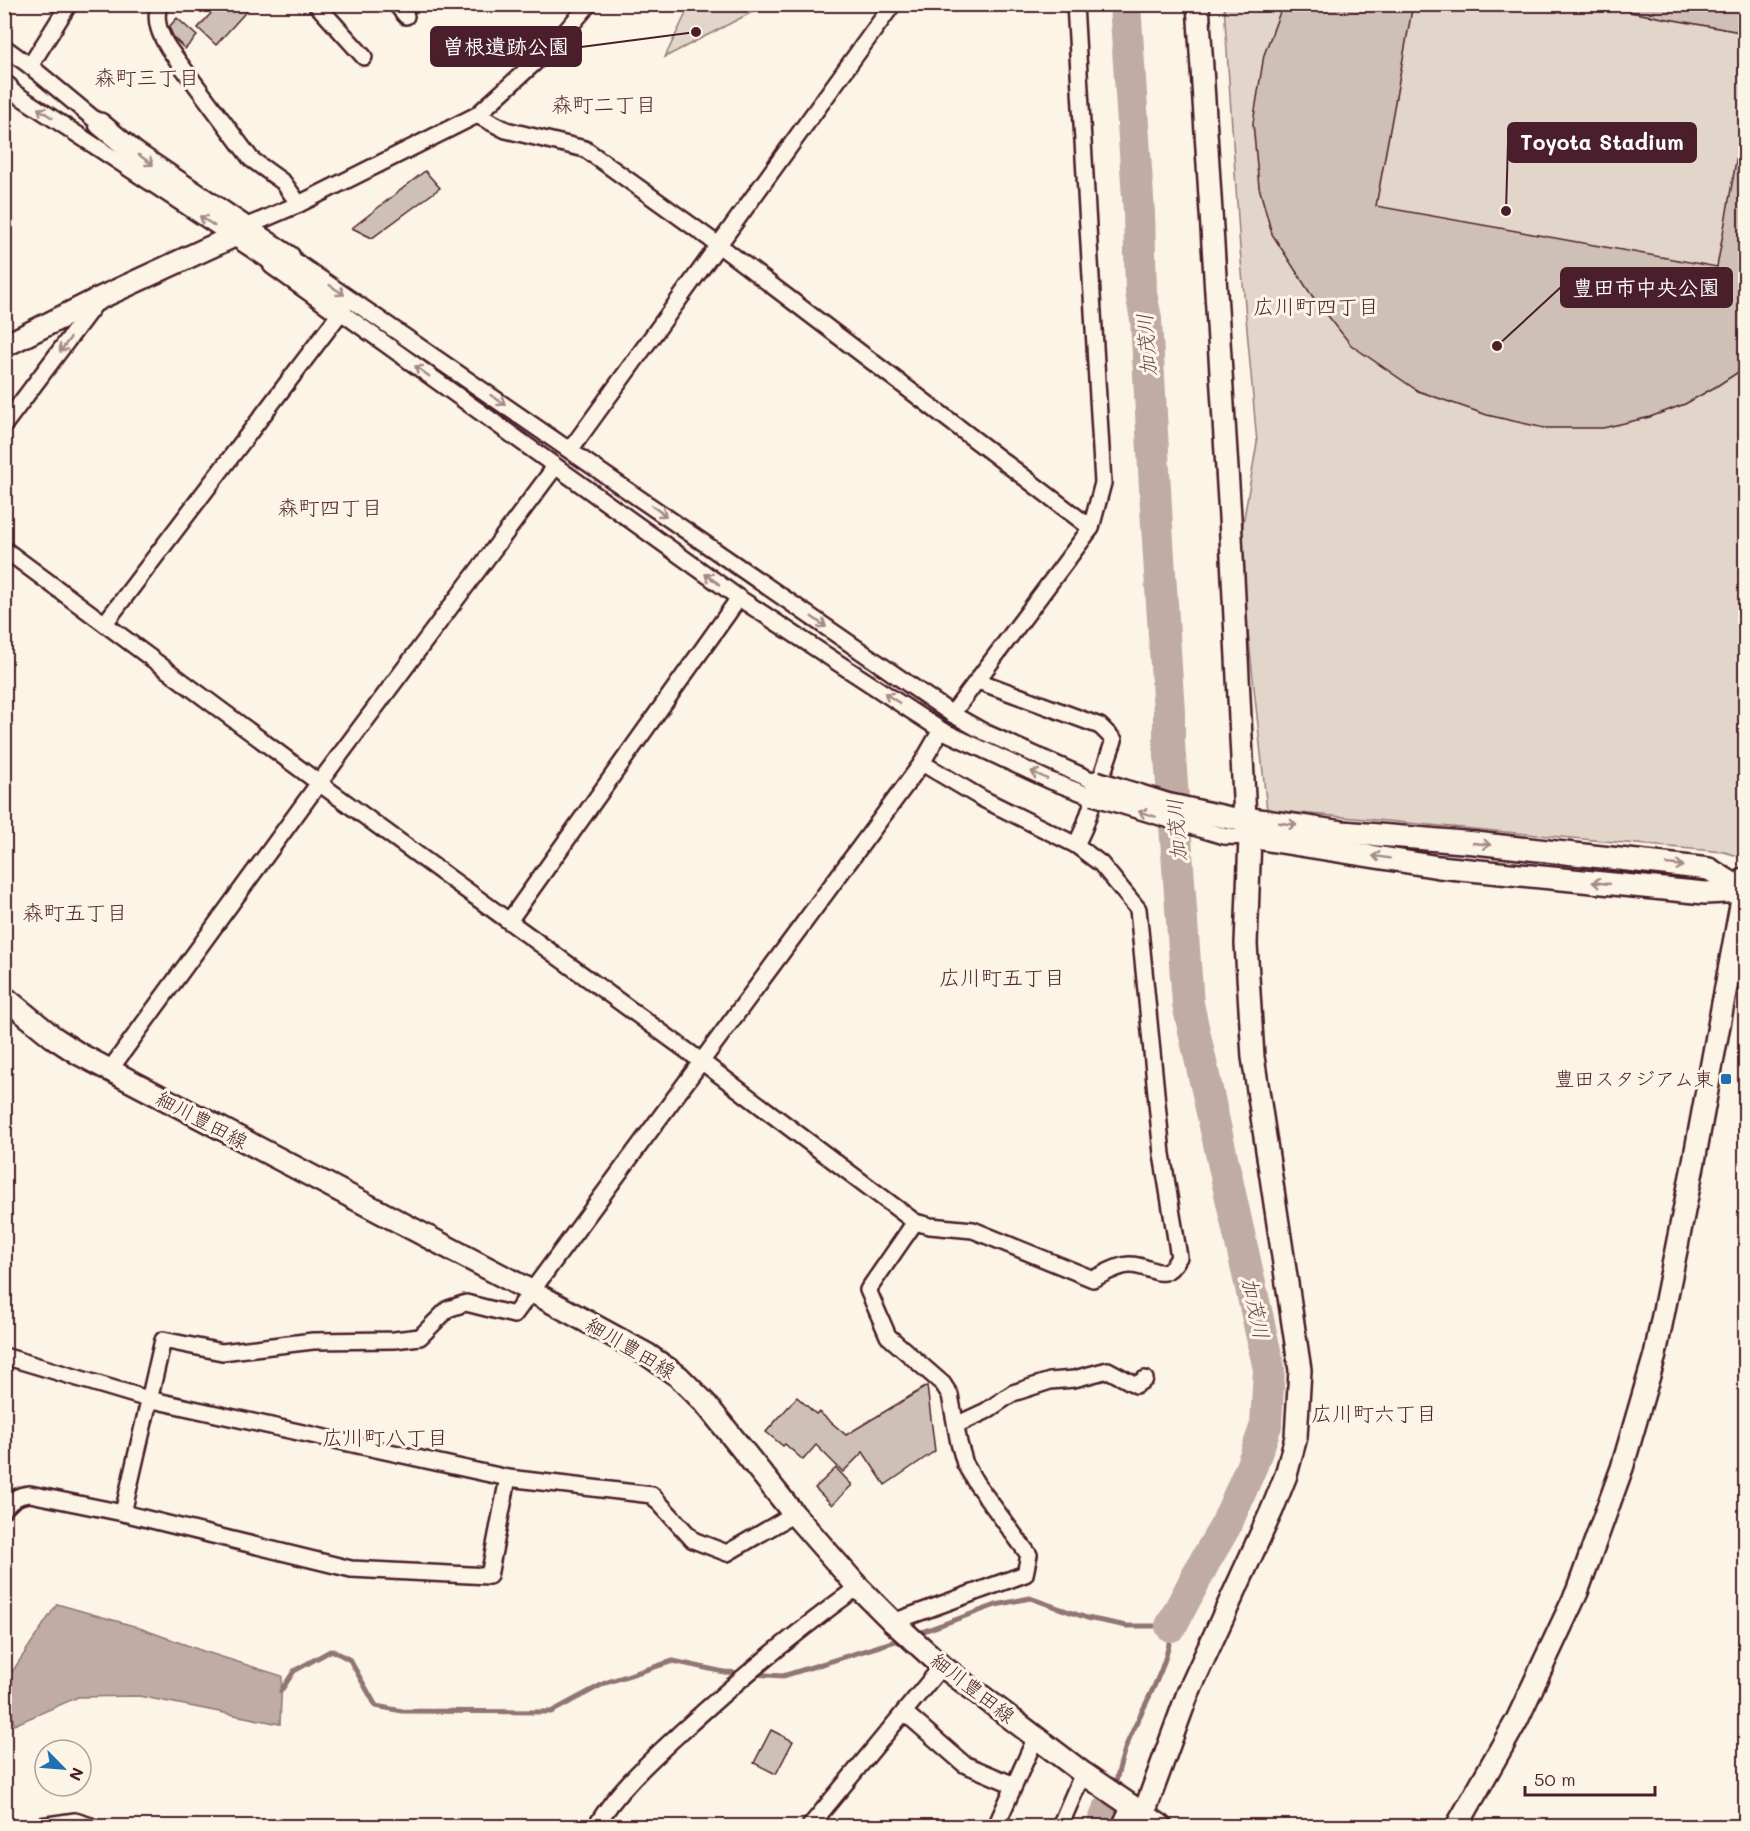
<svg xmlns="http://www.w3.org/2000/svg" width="1750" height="1831" font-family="Mali,'Klee One',sans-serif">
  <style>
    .green { fill: #e2d5ca; stroke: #967a7a; stroke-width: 1.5 }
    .water { fill: #c0aca5; stroke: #917474; stroke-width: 1.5 }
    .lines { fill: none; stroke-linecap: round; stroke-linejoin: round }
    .stream { stroke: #917474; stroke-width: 5 }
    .river { stroke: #c0aca5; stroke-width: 32 }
    .building { fill: #cfc0b7; stroke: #4a1f2b; stroke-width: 1.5 }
    .street-casing { stroke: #4a1f2b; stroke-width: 20 }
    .secondary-casing { stroke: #4a1f2b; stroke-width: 26 }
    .street { stroke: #fcf5e5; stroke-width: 15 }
    .secondary { stroke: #fcf5e5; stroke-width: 21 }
    .street-bridge-casing { stroke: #4a1f2b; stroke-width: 20; stroke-linecap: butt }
    .secondary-bridge-casing { stroke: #4a1f2b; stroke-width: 26; stroke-linecap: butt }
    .street-bridge { stroke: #fcf5e5; stroke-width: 15 }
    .secondary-bridge { stroke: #fcf5e5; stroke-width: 21 }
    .oneway { stroke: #a38a88 }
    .poi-dot { fill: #1f6fb2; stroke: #fcf5e5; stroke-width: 2 }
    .labels { text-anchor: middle; stroke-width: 6; stroke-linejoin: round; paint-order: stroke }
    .poi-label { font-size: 20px; fill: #4a1f2b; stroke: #fcf5e5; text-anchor: end }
    .street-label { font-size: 20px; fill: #4a1f2b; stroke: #fcf5e5 }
    .neighbourhood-label { font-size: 21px; fill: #4a1f2b; stroke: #fcf5e5 }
    .water-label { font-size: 21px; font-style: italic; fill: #6d4950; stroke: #fcf5e5 }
    .leader { fill: none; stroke: #4a1f2b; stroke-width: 2 }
    .callout-dot { fill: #4a1f2b; stroke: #fcf5e5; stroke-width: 2 }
    .callout { fill: #4a1f2b; stroke: #4a1f2b; stroke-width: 2 }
    .callout-label { font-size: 21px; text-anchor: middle; font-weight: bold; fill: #fff }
  </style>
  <rect width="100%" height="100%" fill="#fcf5e5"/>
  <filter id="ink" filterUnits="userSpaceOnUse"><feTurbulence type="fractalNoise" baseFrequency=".0167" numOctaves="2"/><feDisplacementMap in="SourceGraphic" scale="12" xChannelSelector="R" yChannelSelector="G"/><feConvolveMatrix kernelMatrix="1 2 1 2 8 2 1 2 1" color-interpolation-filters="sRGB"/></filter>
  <g filter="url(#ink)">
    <g class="green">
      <polygon points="690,5 690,4 766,5 665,57"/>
      <polygon points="1224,5 1745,5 1745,858 1724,852 1267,810 1239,547 1257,443 1240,249"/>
    </g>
    <polygon class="water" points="57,1604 134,1626 203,1651 282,1676 280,1724 139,1696 78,1697 14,1725 6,1681"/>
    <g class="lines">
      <g class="stream">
        <path d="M913,1635L996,1605L1030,1598L1087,1618L1127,1626H1171C1171,1664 1141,1709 1127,1744C1121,1758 1118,1774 1114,1789"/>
        <polyline points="752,1674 783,1676 902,1639"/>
        <polyline points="281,1691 294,1671 332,1650 350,1660 376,1706 402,1711 551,1712 605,1683 673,1661 724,1672 743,1673"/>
        <polyline points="1108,1811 1112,1798"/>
      </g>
      <g class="river">
        <polyline points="1125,4 1139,213 1141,293 1146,319 1157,526 1169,712 1169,743 1188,1004 1269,1369 1266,1425 1252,1465 1226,1525 1204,1563 1171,1626"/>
        <polyline points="1102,1826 1108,1811"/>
      </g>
    </g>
    <g class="building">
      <polygon points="219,4 253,4 216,45 198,28"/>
      <polygon points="1283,4 1413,4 1376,206 1717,267 1738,150 1746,151 1746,367 1717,386 1685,404 1650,417 1603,428 1544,428 1487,415 1418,391 1351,345 1310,293 1272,234 1259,187 1253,123 1264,55"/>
      <polygon points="1630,4 1746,4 1746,33 1630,12"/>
      <polygon points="177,18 197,36 185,49 174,38 169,27"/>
      <polygon points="425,171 440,188 372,238 352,228"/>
      <polygon points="927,1386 935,1451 885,1485 863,1452 843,1472 816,1445 803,1460 785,1444 783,1446 766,1432 797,1397 816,1414 819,1412 846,1435"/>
      <polygon points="836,1468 852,1485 832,1505 815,1488"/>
      <polygon points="771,1730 793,1741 776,1774 754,1763"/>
    </g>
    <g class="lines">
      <g class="street-casing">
        <g id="street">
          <path d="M159,4C154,21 160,35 169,49L251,159L283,182L299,204"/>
          <polyline points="316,4 364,57"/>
          <polyline points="396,4 406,16"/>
          <polyline points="4,47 30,66 100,124"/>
          <polyline points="30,66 69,4"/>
          <polyline points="4,91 7,88 274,264"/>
          <polyline points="477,115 506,130 585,149 720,246 1091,528"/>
          <polyline points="243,228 299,204 477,115 553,46 589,4"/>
          <polyline points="289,257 952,714 984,732 1096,782"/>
          <polyline points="4,425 98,300"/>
          <polyline points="570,450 893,4"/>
          <polyline points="4,549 319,783 701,1061 915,1222 868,1290 888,1336 943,1384 950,1395 959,1443 965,1464 976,1483 1029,1555 1025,1574 893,1622"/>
          <polyline points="105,623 341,312 739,598 910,710 941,730 1051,781 1093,797"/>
          <polyline points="952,714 1091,528 1103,483 1075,4"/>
          <polyline points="922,763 983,799 1076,845 1084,828 1114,740 1100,726 978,681"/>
          <polyline points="1224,836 1250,837"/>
          <polyline points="509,921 739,598"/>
          <polyline points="109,1071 319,783 555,467"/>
          <path d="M915,1222L930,1226L973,1230L1093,1279C1104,1274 1118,1265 1130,1265C1153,1265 1163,1286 1179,1257L1162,1154L1138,909L1101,864L1076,845"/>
          <polyline points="4,1356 148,1399 508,1478 652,1495 693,1540 727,1553 794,1514"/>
          <polyline points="956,1425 986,1411 1013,1393 1050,1381 1074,1379 1108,1370 1136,1385 1145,1379"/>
          <path d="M4,1509C12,1500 17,1495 30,1494L123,1513L351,1569L489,1576L508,1478"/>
          <polyline points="123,1513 163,1340 222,1352 313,1341 394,1340 420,1337 448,1309 466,1303 514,1315 922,763 941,730"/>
          <polyline points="904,1712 964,1764 1014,1785"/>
          <polyline points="41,1826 75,1821 91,1826"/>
          <path d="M596,1826C618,1789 650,1761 681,1732C738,1680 796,1632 858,1587"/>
          <polyline points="810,1826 942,1666"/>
          <polyline points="996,1826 1036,1737"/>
          <polyline points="1060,1826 1083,1773"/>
          <polyline points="1120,1826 1130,1805"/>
        </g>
      </g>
      <g class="secondary-casing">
        <g id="secondary">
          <polyline points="4,86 7,88"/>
          <polyline points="100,124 135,153 289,257"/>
          <polyline points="274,264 341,312"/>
          <polyline points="4,346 100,298 232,237 243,228"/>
          <polyline points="1234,818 1245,818 1342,832 1475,843 1709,869 1743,890"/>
          <polyline points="1250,837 1439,867 1705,893 1745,891"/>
          <polyline points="4,997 53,1037 79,1054 531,1291 648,1355 678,1376 705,1403 794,1514 858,1587 893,1622 942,1666 1083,1773 1161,1826"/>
          <polyline points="1144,1813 1188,1693 1272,1510 1286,1475 1296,1437 1300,1370 1253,1057 1246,944 1250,837 1245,818 1230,517 1198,4"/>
          <polyline points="1457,1826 1517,1720 1577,1592 1622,1468 1655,1355 1694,1161 1746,878"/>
        </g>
      </g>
      <use href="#street" class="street"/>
      <use href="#secondary" class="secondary"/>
      <g class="street-bridge-casing">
        <polyline id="street-bridge" points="1093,797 1224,836"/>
      </g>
      <g class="secondary-bridge-casing">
        <polyline id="secondary-bridge" points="1096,782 1166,804 1230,818"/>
      </g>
      <use href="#street-bridge" class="street-bridge"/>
      <use href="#secondary-bridge" class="secondary-bridge"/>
    </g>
    <defs><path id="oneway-shaft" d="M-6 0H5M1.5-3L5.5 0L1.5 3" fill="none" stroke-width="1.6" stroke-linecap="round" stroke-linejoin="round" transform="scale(1.5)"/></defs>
    <g class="oneway">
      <use href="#oneway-shaft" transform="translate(45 113) rotate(-146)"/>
      <use href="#oneway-shaft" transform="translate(146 160) rotate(35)"/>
      <use href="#oneway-shaft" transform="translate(207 221) rotate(-146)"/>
      <use href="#oneway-shaft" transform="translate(337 290) rotate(34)"/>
      <use href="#oneway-shaft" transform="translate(65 345) rotate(127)"/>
      <use href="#oneway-shaft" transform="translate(422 371) rotate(-144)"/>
      <use href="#oneway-shaft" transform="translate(498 400) rotate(34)"/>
      <use href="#oneway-shaft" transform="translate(659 511) rotate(35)"/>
      <use href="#oneway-shaft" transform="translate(712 579) rotate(-144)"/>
      <use href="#oneway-shaft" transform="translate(819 622) rotate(35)"/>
      <use href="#oneway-shaft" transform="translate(892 698) rotate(-147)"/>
      <use href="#oneway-shaft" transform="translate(1039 775) rotate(-155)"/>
      <use href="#oneway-shaft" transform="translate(1147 814) rotate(-163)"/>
      <use href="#oneway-shaft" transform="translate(1288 824) rotate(8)"/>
      <use href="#oneway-shaft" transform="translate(1482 844) rotate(6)"/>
      <use href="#oneway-shaft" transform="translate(1381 857) rotate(-171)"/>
      <use href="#oneway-shaft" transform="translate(1675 865) rotate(6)"/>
      <use href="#oneway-shaft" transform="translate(1601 883) rotate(-174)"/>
    </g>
  </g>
  <rect class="poi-dot" x="1720" y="1073" width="12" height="12" rx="3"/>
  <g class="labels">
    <g class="poi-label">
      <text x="1714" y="1086">豊田スタジアム東</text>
    </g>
    <g class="street-label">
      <text transform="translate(202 1120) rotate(28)" y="7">細川豊田線</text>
      <text transform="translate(631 1348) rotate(31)" y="7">細川豊田線</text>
      <text transform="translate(973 1688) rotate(38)" y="7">細川豊田線</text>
    </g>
    <g class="neighbourhood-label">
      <text x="147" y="85">森町三丁目</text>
      <text x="604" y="112">森町二丁目</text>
      <text x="1316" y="314">広川町四丁目</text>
      <text x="330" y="515">森町四丁目</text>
      <text x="75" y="920">森町五丁目</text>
      <text x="1002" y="985">広川町五丁目</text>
      <text x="1374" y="1421">広川町六丁目</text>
      <text x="385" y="1445">広川町八丁目</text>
    </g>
    <g class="water-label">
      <text transform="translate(1147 345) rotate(-94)" y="7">加茂川</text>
      <text transform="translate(1177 830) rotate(-94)" y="7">加茂川</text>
      <text transform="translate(1255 1308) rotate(78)" y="7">加茂川</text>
    </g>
  </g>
  <path class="leader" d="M696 32L581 47M1506 211L1508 142M1497 346L1561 287"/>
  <g class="callout-dot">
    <circle cx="696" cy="32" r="6"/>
    <circle cx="1506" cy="211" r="6"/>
    <circle cx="1497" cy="346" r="6"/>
  </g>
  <g class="callout">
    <rect x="431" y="27" width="150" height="39" rx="6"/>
    <rect x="1508" y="123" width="188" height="39" rx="6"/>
    <rect x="1561" y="268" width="171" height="39" rx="6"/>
  </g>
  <g class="callout-label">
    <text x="506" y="54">曽根遺跡公園</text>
    <text x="1602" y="150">Toyota Stadium</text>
    <text x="1646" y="295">豊田市中央公園</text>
  </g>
  <rect width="1750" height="1831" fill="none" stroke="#fcf5e5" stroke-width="24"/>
  <rect x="12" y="12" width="1726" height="1807" fill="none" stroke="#4a1f2b" stroke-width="2" filter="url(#ink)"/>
  <g transform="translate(63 1768) rotate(115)"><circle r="28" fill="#fcf5e5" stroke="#b59f9b" stroke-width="1.5"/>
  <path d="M0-4.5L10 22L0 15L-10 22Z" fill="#1f6fb2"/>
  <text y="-9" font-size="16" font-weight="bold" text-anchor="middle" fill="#4a1f2b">N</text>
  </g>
  <path d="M1525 1786v9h130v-9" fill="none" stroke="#4a1f2b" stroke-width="3"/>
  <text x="1534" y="1786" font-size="18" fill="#4a1f2b" stroke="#fcf5e5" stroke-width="4.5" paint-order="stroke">50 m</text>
</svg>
